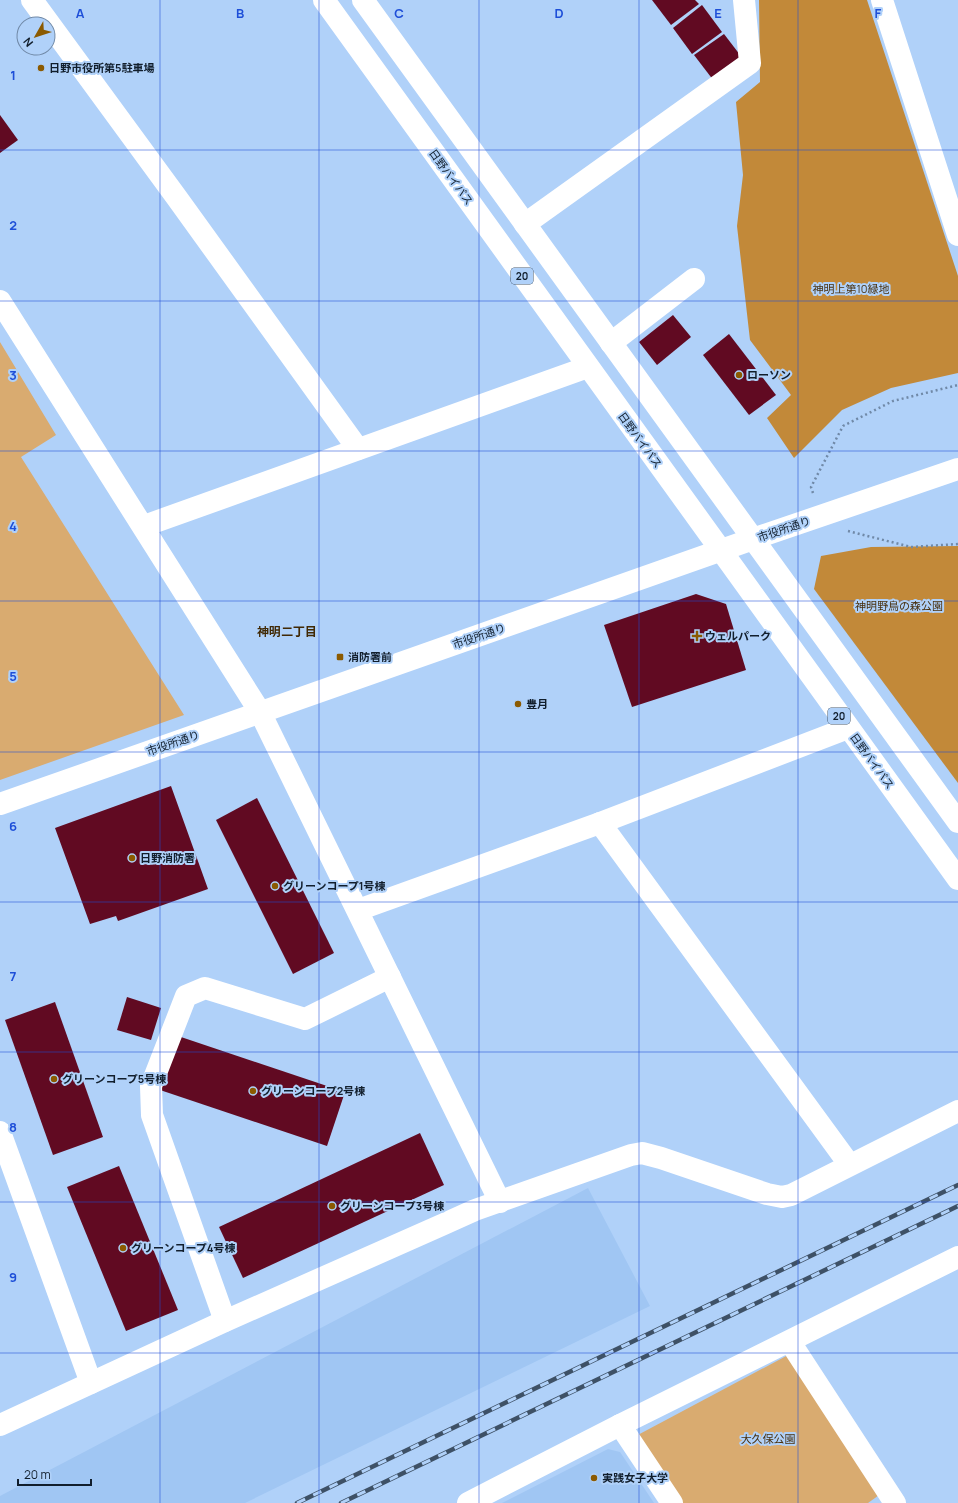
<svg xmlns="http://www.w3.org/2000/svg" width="958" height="1503" font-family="Manrope,'Noto Sans JP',sans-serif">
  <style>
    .built { fill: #a0c6f3 }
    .green { fill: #d9ab70 }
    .forest { fill: #c28939 }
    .building { fill: #610a22 }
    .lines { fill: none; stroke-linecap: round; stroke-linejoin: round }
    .path { stroke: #7089a7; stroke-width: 2.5; stroke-dasharray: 2 3; stroke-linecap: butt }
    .minor { stroke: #fff; stroke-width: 22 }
    .highway { stroke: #fff; stroke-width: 22 }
    .rail-casing { stroke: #3e5166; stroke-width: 4.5 }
    .rail { stroke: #b0d1f9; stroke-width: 3; stroke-dasharray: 9; stroke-linecap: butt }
    .grid { fill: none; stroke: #1d4ed8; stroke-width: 1; stroke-opacity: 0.55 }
    .poi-dot { fill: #8b5a01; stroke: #b0d1f9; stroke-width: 1.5 }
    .labels { text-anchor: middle; stroke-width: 4; stroke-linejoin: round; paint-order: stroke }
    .shield { fill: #b0d1f9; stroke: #41546a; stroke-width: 1 }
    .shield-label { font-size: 10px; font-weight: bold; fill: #111e2c }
    .poi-label { font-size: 11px; font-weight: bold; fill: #111e2c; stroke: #b0d1f9; text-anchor: start }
    .street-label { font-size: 11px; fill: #111e2c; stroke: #b0d1f9 }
    .park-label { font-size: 11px; fill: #48300e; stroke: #b0d1f9 }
    .neighbourhood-label { font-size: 12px; font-weight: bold; fill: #402905; stroke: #b0d1f9 }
    .grid-label { font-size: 13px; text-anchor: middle; font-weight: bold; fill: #1d4ed8; stroke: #b0d1f9; stroke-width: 4; stroke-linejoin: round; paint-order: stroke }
  </style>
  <rect width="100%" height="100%" fill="#b0d1f9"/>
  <g class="built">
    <polygon points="588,1188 650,1306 245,1503 0,1503 0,1496"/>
    <polygon points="608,1449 620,1452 654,1503 502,1503"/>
  </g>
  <g class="green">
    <polygon points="0,342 56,435 21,457 184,715 0,780"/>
    <polygon points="790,1354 882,1493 868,1503 678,1503 634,1437"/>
  </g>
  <g class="forest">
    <polygon points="759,0 867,0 958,276 958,373 891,388 842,410 794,458 767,418 791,395 750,340 737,226 743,175 736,102 760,82"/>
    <polygon points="958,546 958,783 814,589 821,556 871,547"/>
  </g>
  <g class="building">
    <polygon points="652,0 695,0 699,4 671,25"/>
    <polygon points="702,5 722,32 692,54 673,28"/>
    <polygon points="724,34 747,64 717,85 694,55"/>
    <polygon points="0,115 18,140 0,153"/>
    <polygon points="673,315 691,337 657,365 639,342"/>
    <polygon points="729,334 776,395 749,415 703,355"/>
    <polygon points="696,594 726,604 746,670 632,707 604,625"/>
    <polygon points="171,786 208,889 118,921 116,916 90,924 55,828"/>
    <polygon points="257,798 334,953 293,974 216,820"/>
    <polygon points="127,997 161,1008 151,1040 117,1030"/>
    <polygon points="55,1002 103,1137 53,1155 5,1020"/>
    <polygon points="178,1036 345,1092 327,1146 160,1090"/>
    <polygon points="420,1133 444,1185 243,1278 219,1227"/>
    <polygon points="119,1166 178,1310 126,1331 67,1187"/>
  </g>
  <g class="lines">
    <g class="path">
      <polyline points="813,493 811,487 843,426 893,401 958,385"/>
      <polyline points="848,531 911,547 958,544"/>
    </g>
    <g class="minor">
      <polyline points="32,0 177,198 358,449"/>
      <polyline points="882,0 958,235"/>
      <polyline points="525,224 750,63 744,0"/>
      <polyline points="0,301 260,712 500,1202"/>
      <polyline points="611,343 694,279"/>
      <polyline points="144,526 588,367"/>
      <polyline points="0,804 753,539 958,469"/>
      <polyline points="600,823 849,1164"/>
      <polyline points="358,910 600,823 848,728"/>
      <polyline points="0,1132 91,1383"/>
      <polyline points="225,1321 152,1115 151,1086 186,996 205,988 305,1019 390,977"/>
      <polyline points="790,1342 895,1503"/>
      <polyline points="0,1425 225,1321 444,1224 475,1210 631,1155 642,1153 661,1158 767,1194 782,1197 791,1195 958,1111"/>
      <polyline points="620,1425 672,1503"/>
      <polyline points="468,1503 620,1425 958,1257"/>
    </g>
    <g class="highway">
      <polyline points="324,0 958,879"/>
      <polyline points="363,0 958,822"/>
    </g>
    <g class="rail-casing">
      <g id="rail">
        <polyline points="297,1503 958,1185"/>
        <polyline points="341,1503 958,1206"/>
      </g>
    </g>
    <use href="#rail" class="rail"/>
  </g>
  <path class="grid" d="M160,0V1503M319,0V1503M479,0V1503M639,0V1503M798,0V1503M0,150H958M0,301H958M0,451H958M0,601H958M0,752H958M0,902H958M0,1052H958M0,1202H958M0,1353H958"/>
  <g class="poi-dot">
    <circle cx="41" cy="68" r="4"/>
    <circle cx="739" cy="375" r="4"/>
    <path d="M695 630h4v4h4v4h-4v4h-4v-4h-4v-4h4z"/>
    <rect x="336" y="653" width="8" height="8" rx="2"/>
    <circle cx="518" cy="704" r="4"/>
    <circle cx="132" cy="858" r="4"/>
    <circle cx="275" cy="886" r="4"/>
    <circle cx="54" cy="1079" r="4"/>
    <circle cx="253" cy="1091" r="4"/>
    <circle cx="332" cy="1206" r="4"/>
    <circle cx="123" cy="1248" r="4"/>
    <circle cx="594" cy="1478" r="4"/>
  </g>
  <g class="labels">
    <g class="shield">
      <rect x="511" y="268" width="22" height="16" rx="3"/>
      <rect x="828" y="708" width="22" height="16" rx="3"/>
    </g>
    <g class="shield-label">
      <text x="522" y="280">20</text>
      <text x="839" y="720">20</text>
    </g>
    <g class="poi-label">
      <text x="49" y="72">日野市役所第5駐車場</text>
      <text x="747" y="379">ローソン</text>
      <text x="705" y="640">ウェルパーク</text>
      <text x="348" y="661">消防署前</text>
      <text x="526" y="708">豊月</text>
      <text x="140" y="862">日野消防署</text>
      <text x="283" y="890">グリーンコープ1号棟</text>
      <text x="62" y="1083">グリーンコープ5号棟</text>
      <text x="261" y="1095">グリーンコープ2号棟</text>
      <text x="340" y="1210">グリーンコープ3号棟</text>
      <text x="131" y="1252">グリーンコープ4号棟</text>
      <text x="602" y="1482">実践女子大学</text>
    </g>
    <g class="street-label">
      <text transform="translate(451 177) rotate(54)" y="4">日野バイパス</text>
      <text transform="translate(640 440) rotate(54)" y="4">日野バイパス</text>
      <text transform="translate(784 529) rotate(-19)" y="4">市役所通り</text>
      <text transform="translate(479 636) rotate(-19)" y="4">市役所通り</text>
      <text transform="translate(173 743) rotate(-19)" y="4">市役所通り</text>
      <text transform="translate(872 761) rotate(54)" y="4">日野バイパス</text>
    </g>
    <g class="park-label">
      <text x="851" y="293">神明上第10緑地</text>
      <text x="899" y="610">神明野鳥の森公園</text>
      <text x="768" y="1443">大久保公園</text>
    </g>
    <g class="neighbourhood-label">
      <text x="287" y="636">神明二丁目</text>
    </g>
  </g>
  <g class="grid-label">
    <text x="80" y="18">A</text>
    <text x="240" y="18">B</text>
    <text x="399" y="18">C</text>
    <text x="559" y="18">D</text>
    <text x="718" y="18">E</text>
    <text x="878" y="18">F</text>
    <text x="13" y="80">1</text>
    <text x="13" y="230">2</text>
    <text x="13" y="380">3</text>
    <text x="13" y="531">4</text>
    <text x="13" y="681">5</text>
    <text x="13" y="831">6</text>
    <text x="13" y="981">7</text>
    <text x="13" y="1132">8</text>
    <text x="13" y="1282">9</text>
  </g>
  <g transform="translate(36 36) rotate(231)"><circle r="19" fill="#b0d1f9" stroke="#7089a7"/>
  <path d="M0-3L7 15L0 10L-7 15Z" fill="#8b5a01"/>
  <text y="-6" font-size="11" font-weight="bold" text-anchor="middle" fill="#111e2c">N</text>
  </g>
  <path d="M18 1479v6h73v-6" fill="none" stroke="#111e2c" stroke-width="2"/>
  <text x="24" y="1479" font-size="12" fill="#111e2c" stroke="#b0d1f9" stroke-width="3" paint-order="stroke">20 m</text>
</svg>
